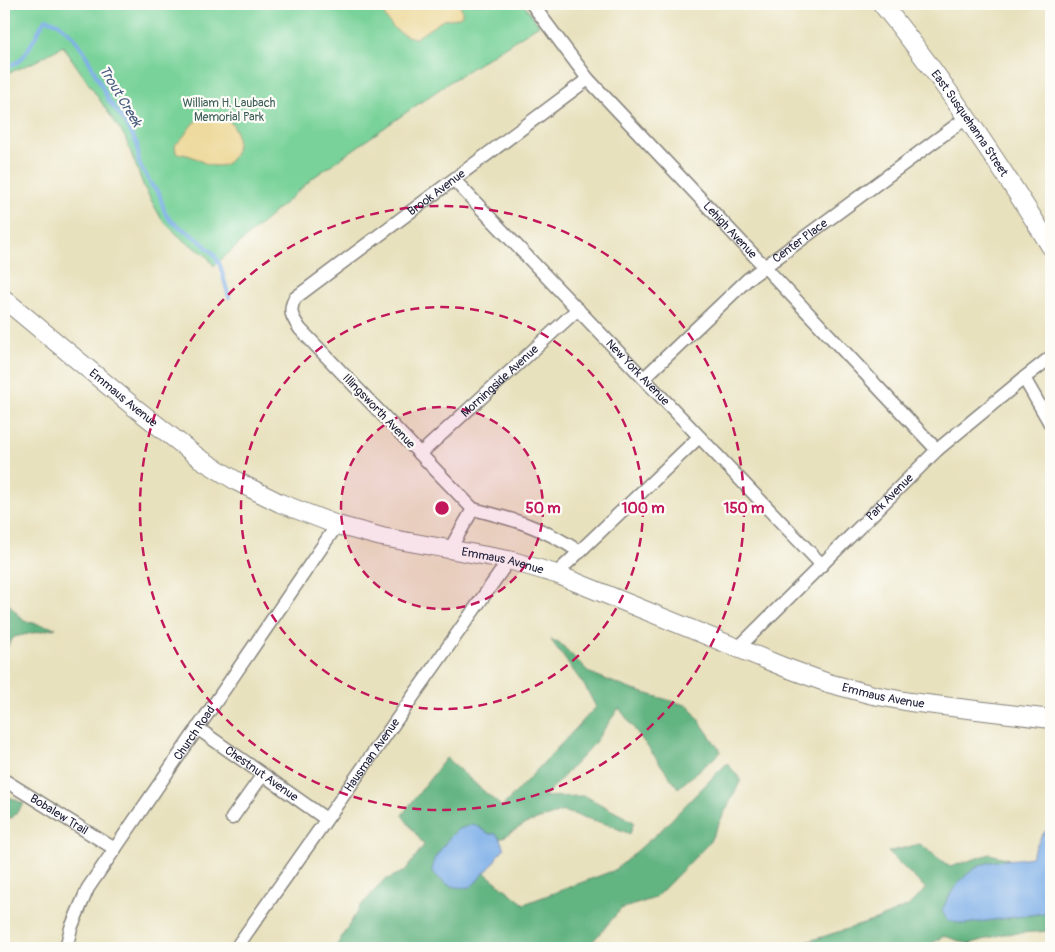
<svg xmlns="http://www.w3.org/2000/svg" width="1055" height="952" font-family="Pangolin,sans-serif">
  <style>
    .green { fill: #78d299; stroke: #4d7a6a }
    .forest { fill: #62b481; stroke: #426b5e }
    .sand { fill: #eeda9e; stroke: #887e6c }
    .water { fill: #7caee8; stroke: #4f6892 }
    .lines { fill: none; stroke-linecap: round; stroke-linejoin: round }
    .stream { stroke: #7caee8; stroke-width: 4 }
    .street-casing { stroke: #85827c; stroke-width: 15 }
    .secondary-casing { stroke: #85827c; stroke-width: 20 }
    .street { stroke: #fff; stroke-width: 12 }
    .secondary { stroke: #fff; stroke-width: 18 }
    .ring { fill: none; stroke: #c2185b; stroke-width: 2.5; stroke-dasharray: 9 6 }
    .labels { text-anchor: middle; stroke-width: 4.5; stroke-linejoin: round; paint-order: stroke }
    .park-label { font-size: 12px; fill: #40605c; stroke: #fdfcf7 }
    .street-label { font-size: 12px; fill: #22223b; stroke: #fdfcf7 }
    .water-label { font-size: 14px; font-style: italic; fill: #465a80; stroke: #fdfcf7 }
    .centre { fill: #c2185b; stroke: #fdfcf7; stroke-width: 2.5 }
    .ring-label { font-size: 15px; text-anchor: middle; font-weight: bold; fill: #c2185b; stroke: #fdfcf7; stroke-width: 4.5; stroke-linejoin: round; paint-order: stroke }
  </style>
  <rect width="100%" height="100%" fill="#fdfcf7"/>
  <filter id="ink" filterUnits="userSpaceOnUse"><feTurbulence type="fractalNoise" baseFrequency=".02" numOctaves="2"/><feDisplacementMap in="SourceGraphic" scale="10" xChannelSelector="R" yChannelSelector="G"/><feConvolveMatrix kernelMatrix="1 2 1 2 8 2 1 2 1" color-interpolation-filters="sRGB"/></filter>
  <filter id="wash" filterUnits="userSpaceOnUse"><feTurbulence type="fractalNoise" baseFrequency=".0096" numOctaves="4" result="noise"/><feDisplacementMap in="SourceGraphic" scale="20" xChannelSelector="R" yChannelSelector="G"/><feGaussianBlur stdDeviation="1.12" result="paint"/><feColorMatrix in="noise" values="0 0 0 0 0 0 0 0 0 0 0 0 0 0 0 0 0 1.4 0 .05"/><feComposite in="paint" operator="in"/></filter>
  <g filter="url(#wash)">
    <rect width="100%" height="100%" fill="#e8e1be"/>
    <polygon class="green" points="4,4 523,4 539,25 451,81 314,177 214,266 206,255 182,239 162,220 144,187 125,137 63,46 34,62 4,75"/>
    <g class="forest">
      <polygon points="4,599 24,621 56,628 14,637 4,651"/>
      <polygon points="551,640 559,642 590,673 630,689 689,706 721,752 678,788 619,708 593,745 544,797 585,796 634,822 630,834 609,825 563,811 525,824 500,839 496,834 489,834 474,824 471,887 485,873 524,904 615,870 660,831 727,763 741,780 709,843 655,898 621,909 587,948 335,948 360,907 383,881 405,871 424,845 402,815 446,758 502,807 596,707 586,688"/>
      <polygon points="4,794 24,804 12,818 4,817"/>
      <polygon points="920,844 950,867 990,854 1009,859 988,863 965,924 1051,912 1051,931 1003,934 969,944 944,936 926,947 926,948 787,948 876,920 908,906 926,889 888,852"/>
    </g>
    <g class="sand">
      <path d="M382,4H457L462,9V15L457,18L443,20L416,38C399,36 383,22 382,4Z"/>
      <path d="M209,114C247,113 244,167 216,166C205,166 197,157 187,155C183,154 180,154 176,153L175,145C191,132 187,122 209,114Z"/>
    </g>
    <g class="water">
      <path d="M474,824L489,834H496L500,839L504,849L497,856L494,863L471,887C452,889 445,885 432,871L434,859L449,838L457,830Z"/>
      <path d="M1051,825V912L965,924L948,921L942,911C950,890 968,867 991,862C1004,859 1018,860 1031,857L1042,835Z"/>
    </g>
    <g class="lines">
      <path class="stream" d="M4,67C8,65 15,64 19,61C30,52 37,30 46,19L58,23L73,36L84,51L109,101L125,122L137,144L139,163L152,186L159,193L165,213L171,221L199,240L214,254L220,265L229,297"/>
    </g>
  </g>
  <g filter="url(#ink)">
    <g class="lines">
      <g class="street-casing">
        <g id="street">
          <path id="s1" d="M532,4L588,79L937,450"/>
          <path id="s2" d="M454,180L822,565"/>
          <path id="s3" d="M644,378L748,279L966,118"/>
          <polyline points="1024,378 1051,425"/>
          <path id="s4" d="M420,454L578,309"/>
          <path d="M473,509C516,520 542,527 580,552"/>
          <path id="s5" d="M450,549L473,509L300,329C292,317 288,311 295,298L588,79"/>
          <polyline points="556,574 699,437"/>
          <path id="s6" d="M738,648L937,450L1024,378L1051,357"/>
          <path id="s7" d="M197,728L326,819"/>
          <path id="s8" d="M4,780L115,849"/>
          <polyline points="232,818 259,780 265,776"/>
          <path id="s9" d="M66,948L71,928L88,888L337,525"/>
          <path id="s10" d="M236,948L509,560"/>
        </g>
      </g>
      <g class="secondary-casing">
        <g id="secondary">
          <path id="s11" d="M882,4C944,80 999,163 1051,247"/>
          <path id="s12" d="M4,299L134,407L199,458L238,482L280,503L337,525L382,537L509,560L556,574L784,667L828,683L873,695L910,702L1051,719"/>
        </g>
      </g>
      <use href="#street" class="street"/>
      <use href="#secondary" class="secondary"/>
    </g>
  </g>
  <circle cx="442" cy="508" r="101" fill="#c2185b" fill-opacity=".12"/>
  <g class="ring">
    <circle cx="442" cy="508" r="101"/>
    <circle cx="442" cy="508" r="201"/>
    <circle cx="442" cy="508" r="302"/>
  </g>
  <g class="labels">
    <g class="park-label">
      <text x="229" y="107">William H. Laubach<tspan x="229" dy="14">Memorial Park</tspan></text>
    </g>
    <g class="street-label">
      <text dy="4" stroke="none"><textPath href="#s11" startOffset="148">East Susquehanna Street</textPath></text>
      <text dy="4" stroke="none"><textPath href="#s5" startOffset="506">Brook Avenue</textPath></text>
      <text dy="4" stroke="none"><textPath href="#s1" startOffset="301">Lehigh Avenue</textPath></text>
      <text dy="4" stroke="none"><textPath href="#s3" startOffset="208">Center Place</textPath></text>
      <text dy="4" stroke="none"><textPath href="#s2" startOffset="266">New York Avenue</textPath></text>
      <text dy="4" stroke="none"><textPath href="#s4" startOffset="108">Morningside Avenue</textPath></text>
      <text dy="4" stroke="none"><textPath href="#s12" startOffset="155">Emmaus Avenue</textPath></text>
      <text transform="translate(379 411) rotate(46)" y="4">Illingsworth Avenue</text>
      <text dy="4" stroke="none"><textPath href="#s6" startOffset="214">Park Avenue</textPath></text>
      <text dy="4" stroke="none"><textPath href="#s12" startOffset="575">Emmaus Avenue</textPath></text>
      <text dy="4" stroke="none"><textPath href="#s12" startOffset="980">Emmaus Avenue</textPath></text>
      <text dy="4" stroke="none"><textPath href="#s9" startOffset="252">Church Road</textPath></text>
      <text dy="4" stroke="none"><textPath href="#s10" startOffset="236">Hausman Avenue</textPath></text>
      <text dy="4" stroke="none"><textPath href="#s7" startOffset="79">Chestnut Avenue</textPath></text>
      <text dy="4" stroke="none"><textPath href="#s8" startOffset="65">Bobalew Trail</textPath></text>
    </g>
    <g class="water-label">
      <text transform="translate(121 96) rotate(59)" y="5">Trout Creek</text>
    </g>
  </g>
  <circle cx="442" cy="508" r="8" class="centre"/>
  <g class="ring-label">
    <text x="543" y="513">50 m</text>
    <text x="643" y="513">100 m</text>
    <text x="744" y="513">150 m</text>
  </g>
  <rect width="1055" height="952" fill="none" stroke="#fdfcf7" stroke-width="20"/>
</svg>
